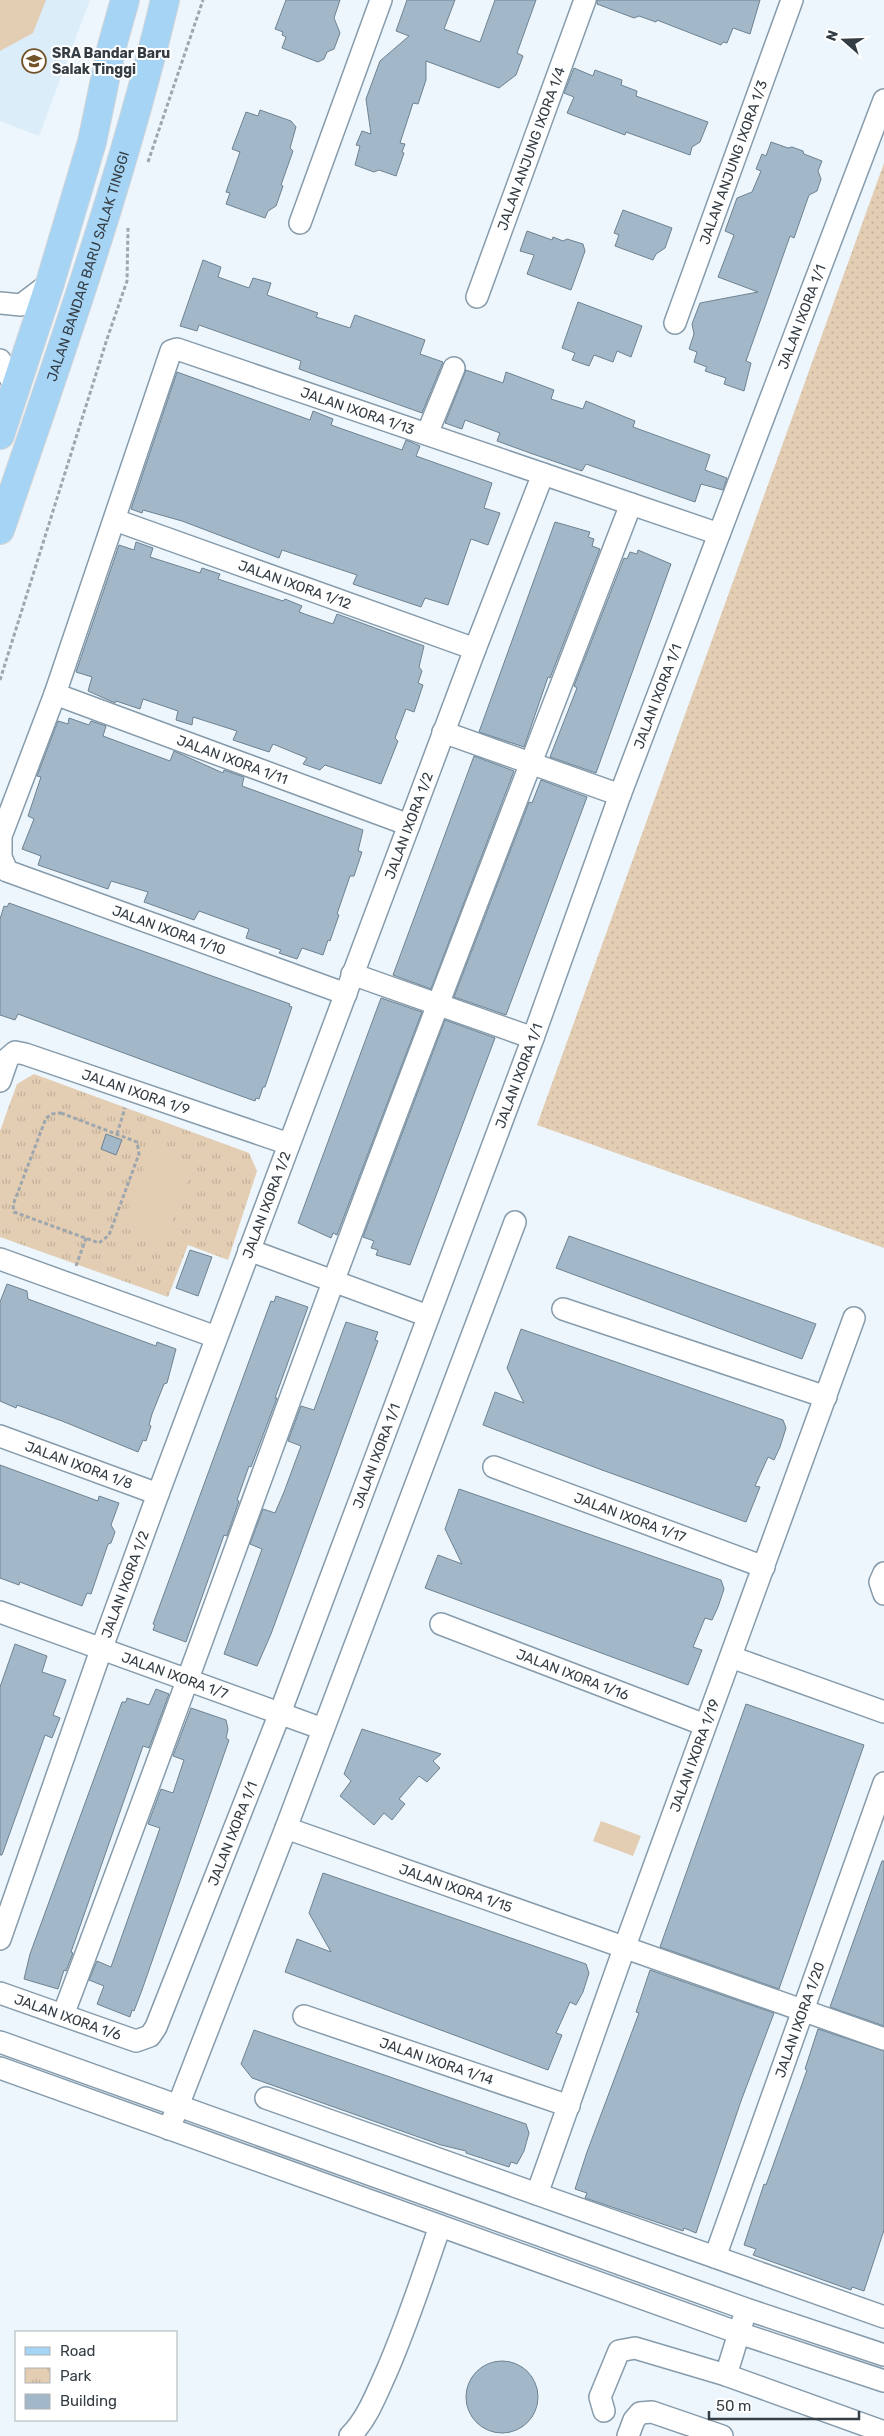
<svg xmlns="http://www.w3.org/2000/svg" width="884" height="2436" font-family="Rubik,sans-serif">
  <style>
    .built { fill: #dcedfa }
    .grass { fill: url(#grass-dots) }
    .park { fill: url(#park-tufts) }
    .pitch { fill: #e3cdb3 }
    .building { fill: #a2b8c8; stroke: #6e8291 }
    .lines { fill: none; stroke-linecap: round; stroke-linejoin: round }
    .minor-casing { stroke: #869bab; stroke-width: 24 }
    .major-casing { stroke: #d2d4d6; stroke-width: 30 }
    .path { stroke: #9ea7ae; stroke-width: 3; stroke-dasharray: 4 2.5; stroke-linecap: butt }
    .minor { stroke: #fff; stroke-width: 21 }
    .major { stroke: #a6d4f5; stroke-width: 28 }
    .labels { text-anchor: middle; stroke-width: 4; stroke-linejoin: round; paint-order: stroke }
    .poi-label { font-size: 14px; font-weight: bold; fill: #343d44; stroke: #fff; text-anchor: start }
    .street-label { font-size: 14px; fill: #343d44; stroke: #fff }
  </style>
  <defs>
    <pattern id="grass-dots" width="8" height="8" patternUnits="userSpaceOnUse" patternTransform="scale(1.25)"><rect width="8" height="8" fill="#e3cdb3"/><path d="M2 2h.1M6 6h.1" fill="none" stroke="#c3b19b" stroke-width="1.8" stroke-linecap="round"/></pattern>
    <pattern id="park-tufts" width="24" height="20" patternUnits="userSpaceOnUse" patternTransform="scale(1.25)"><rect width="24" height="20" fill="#e3cdb3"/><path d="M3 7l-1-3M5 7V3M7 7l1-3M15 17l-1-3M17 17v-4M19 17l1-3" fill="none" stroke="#c3b19b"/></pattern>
  </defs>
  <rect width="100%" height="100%" fill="#edf6fd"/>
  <polygon class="built" points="0,0 90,0 39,136 0,121"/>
  <polygon class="grass" points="884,163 884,1248 537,1125"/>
  <polygon class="park" points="34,1074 249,1153 257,1171 228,1260 188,1245 168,1297 0,1237 0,1131 17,1084"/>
  <g class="pitch">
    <polygon points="0,0 46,0 33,33 0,51"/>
    <polygon points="151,1151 193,1167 165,1239 123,1223"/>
    <polygon points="601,1821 641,1836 633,1856 593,1841"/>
  </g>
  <g class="building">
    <polygon points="286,0 340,0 334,18 340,33 334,49 327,52 324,59 318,62 282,48 286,37 282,35 283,32 275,29"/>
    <polygon points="407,0 455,0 444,29 480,42 495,0 536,0 517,53 523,56 516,75 499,88 426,61 426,80 418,104 413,103 400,143 405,144 402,152 404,153 396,176 379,170 374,172 355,165 360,146 356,145 362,131 371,134 366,99 380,61 409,36 396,31"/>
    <polygon points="597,0 760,0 750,34 733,28 727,43 723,42 721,45 657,20 656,22 639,16 634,18 597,4"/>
    <polygon points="574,68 593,76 595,70 622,80 621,85 637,91 636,96 708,122 700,142 692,147 690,155 626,132 625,135 567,113 574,97 564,93"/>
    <polygon points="260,110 291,121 296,127 290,148 293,151 281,185 283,186 276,206 268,211 265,218 226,204 230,193 226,192 240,152 232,149 246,112 258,116"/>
    <polygon points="771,142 788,148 792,147 803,151 804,154 822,161 818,171 821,179 817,191 809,195 794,238 790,236 746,361 751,363 744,391 724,384 726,378 705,371 707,367 694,362 697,352 689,349 694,334 692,324 700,303 758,292 718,277 734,235 725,231 737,198 752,192 761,171 756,169 762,154 766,156"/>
    <polygon points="623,210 672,228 665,248 656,254 653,260 615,246 619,235 614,233"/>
    <polygon points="527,231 552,240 553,237 563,241 567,239 583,244 585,251 571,290 527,274 534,255 520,251"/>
    <polygon points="203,260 221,267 218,277 249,288 253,278 271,283 267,295 318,313 316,317 350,328 355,315 425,340 420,354 443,362 422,413 299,369 301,361 199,325 197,331 180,326"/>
    <polygon points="578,302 642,326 631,357 617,351 613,362 594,355 589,366 572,360 575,353 562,348"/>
    <polygon points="466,370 503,383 506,372 554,390 551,399 583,409 586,401 635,421 633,427 710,455 705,470 727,478 723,490 701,484 695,502 586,464 582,471 530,453 497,441 500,433 465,420 462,429 445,423"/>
    <polygon points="177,372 310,420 313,411 333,419 331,425 402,450 406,440 420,446 416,456 492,483 484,508 500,513 488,545 471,539 448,605 425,598 421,607 353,584 357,575 282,550 279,558 182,521 143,510 142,513 131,509"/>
    <polygon points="555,522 590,532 588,537 594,539 592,546 600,549 550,678 548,677 524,747 479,732"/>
    <polygon points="136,542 153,548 150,557 200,573 202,568 220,574 218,579 283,601 285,599 302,606 299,612 333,624 337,614 424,646 419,667 422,671 418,683 423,685 414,712 406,709 395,738 398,741 381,784 325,765 320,770 303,764 307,758 273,744 269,752 233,740 237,731 193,717 192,725 176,720 178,711 143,699 140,709 116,701 115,703 88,691 92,677 76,672 119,545 134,550"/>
    <polygon points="638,550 671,564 596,773 550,757 577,688 574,686 624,558 627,559 630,552 637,554"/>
    <polygon points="69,718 89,725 91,721 106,726 103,736 170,761 174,751 223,773 224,770 244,777 242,786 363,830 358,851 362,852 354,876 350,876 337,914 339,915 330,941 328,940 323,955 302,948 297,959 279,953 281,950 246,938 249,929 199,911 194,920 144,902 148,892 111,881 108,889 38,865 41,856 22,849 34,819 28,816 41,777 37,776 58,721 68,724"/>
    <polygon points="474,756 514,771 431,989 393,975"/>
    <polygon points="541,780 587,797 506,1015 454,997 529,802 532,803"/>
    <polygon points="9,903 290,1004 289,1006 292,1007 265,1087 263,1087 259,1099 256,1098 255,1101 216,1087 18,1014 15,1020 0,1015 0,919 4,906 7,907"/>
    <polygon points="381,998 422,1012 337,1235 333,1233 331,1238 298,1223"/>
    <polygon points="445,1020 495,1038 410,1265 376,1255 378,1250 371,1248 374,1241 363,1237"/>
    <polygon points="106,1134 122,1140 116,1155 101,1149"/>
    <polygon points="569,1236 816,1324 802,1359 556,1268"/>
    <polygon points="190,1250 212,1257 198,1296 176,1288"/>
    <polygon points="7,1284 27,1291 28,1299 156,1346 157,1342 176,1349 167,1383 164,1384 152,1414 149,1425 151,1426 146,1441 143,1440 138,1452 62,1421 17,1405 16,1408 0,1401 0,1302"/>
    <polygon points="276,1296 308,1307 275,1398 277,1398 251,1467 249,1466 237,1500 239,1501 227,1536 224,1535 186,1642 153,1630 155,1625 153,1624 271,1301 274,1302"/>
    <polygon points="346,1322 378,1332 375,1340 378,1341 271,1634 257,1666 224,1654 262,1549 250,1544 263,1509 275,1513 284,1492 301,1446 288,1441 301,1406 314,1410"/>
    <polygon points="521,1329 783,1420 786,1428 780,1447 774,1460 768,1457 755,1486 760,1487 746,1522 602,1470 483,1425 495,1392 524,1403 507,1368"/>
    <polygon points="0,1465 98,1501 99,1496 119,1503 111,1525 115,1532 111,1543 108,1544 91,1594 87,1593 82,1606 20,1582 19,1585 0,1578"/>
    <polygon points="459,1489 721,1580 724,1589 718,1607 712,1620 705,1618 693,1647 702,1650 688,1685 425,1588 438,1555 462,1564 445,1529"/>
    <polygon points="15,1644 47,1656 42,1672 66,1680 53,1715 60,1718 52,1738 45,1735 2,1855 0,1855 0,1687"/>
    <polygon points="156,1689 169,1694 149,1748 143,1746 71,1952 73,1953 66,1971 64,1970 58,1989 24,1979 30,1954 122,1702 126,1702 127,1698 149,1705"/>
    <polygon points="746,1704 864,1745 779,1989 660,1947"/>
    <polygon points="191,1708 226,1720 228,1729 226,1738 229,1740 142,1990 134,2011 132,2010 130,2017 97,2004 104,1986 89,1980 97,1961 111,1967 160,1828 148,1824 161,1789 173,1793 184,1760 173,1756"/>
    <polygon points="362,1729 441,1754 433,1761 440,1768 427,1782 419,1776 399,1799 405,1804 392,1820 384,1813 374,1825 340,1796 351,1781 344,1774"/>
    <polygon points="882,1861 884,1861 884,2026 830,2007"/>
    <polygon points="323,1873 586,1964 589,1973 583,1992 576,2005 570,2002 556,2033 562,2035 548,2070 285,1972 297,1939 331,1952 309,1913"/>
    <polygon points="650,1970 774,2013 741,2101 696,2233 684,2228 683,2231 585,2198 587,2193 575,2189 587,2152 639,2013 636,2012"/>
    <polygon points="818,2029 884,2051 884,2230 864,2291 852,2287 851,2290 753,2255 756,2249 744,2245 764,2184 766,2185 807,2070 805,2069"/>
    <polygon points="254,2030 526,2124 529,2133 524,2151 517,2164 511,2162 509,2167 466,2153 466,2151 441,2145 252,2078 241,2064"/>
    <circle cx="502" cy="2397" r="36"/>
  </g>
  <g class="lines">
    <g class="minor-casing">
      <g id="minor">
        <polyline points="300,223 381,0"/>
        <path id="s1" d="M477,297L585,0"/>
        <polyline points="0,303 21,305 50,283"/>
        <path id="s2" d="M675,323L792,0"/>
        <polyline points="0,360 16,388"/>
        <polyline points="427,434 454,368"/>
        <path id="s3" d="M115,520L475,649"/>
        <path id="s4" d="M55,694L409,825"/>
        <polyline points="443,732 620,795"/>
        <polyline points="352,974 533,1038"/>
        <path id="s5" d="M346,994L7,871L1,857V836L55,694L171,351L177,349L719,534"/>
        <path id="s6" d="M0,1081L8,1058L15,1052L25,1054L289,1144"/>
        <polyline points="249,1250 428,1316"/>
        <polyline points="0,1259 216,1337"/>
        <polyline points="563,1309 826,1397"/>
        <path id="s7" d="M0,1436L158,1494"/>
        <path id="s8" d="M494,1467L764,1567"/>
        <polyline points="884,1573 880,1582 884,1594"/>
        <path id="s9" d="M0,1612L323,1729"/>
        <path id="s10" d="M441,1624L705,1725"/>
        <polyline points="731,1657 884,1712"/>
        <path id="s11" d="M286,1828L884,2039"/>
        <path id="s12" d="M0,1939L101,1650L158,1494L475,649L543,474"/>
        <path id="s13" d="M0,1993L136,2041L150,2036L156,2027L280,1713L533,1038L620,795L884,100"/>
        <path d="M63,2015C156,1770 244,1523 335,1277C431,1018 532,761 631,504"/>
        <path id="s14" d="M304,2016L569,2106"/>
        <polyline points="0,2042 746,2309 884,2355"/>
        <polyline points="0,2068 739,2333 884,2381"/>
        <polyline points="266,2098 884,2317"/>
        <polyline points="169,2129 286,1828 515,1222"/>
        <path id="s15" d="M537,2194L625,1946L854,1318"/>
        <path id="s16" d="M715,2257L884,1783"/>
        <polyline points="726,2375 743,2320"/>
        <polyline points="604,2411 600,2397 619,2351 635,2348 726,2375 884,2432"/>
        <path d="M350,2436C367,2419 376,2395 386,2373C407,2325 423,2276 440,2226"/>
        <polyline points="628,2436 634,2420 640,2413 652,2412 722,2436"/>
      </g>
    </g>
    <g class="major-casing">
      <g id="major">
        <polyline points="0,435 50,283 92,142 112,46 125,0"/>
        <path id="s17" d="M0,530C60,355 122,180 165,0"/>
      </g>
    </g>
    <g class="path">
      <polyline points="148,162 203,0"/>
      <polyline points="0,680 107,339 127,281 128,228"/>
      <polygon points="61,1113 137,1142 139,1154 109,1235 99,1243 14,1212 13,1205 46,1118 52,1114"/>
      <polyline points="117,1134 125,1108"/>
      <polyline points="76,1266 86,1238"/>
    </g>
    <use href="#minor" class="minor"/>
    <use href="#major" class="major"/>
  </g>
  <defs>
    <g id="school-ring" transform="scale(1.25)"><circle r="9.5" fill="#fff" stroke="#725228" stroke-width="1.5"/><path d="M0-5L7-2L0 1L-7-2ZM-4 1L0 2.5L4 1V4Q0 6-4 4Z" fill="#725228"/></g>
  </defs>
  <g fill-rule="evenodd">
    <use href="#school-ring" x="34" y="61"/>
  </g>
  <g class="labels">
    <g class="poi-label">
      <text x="52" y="58">SRA Bandar Baru<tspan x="52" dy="16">Salak Tinggi</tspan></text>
    </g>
    <g class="street-label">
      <text dy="5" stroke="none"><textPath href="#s1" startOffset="158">JALAN ANJUNG IXORA 1/4</textPath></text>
      <text dy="5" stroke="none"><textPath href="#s2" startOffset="171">JALAN ANJUNG IXORA 1/3</textPath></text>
      <text dy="5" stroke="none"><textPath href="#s17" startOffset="278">JALAN BANDAR BARU SALAK TINGGI</textPath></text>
      <text dy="5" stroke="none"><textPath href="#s13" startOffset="1998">JALAN IXORA 1/1</textPath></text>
      <text dy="5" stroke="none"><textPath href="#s5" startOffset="1108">JALAN IXORA 1/13</textPath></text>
      <text dy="5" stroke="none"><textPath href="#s3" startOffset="191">JALAN IXORA 1/12</textPath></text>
      <text dy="5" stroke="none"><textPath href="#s13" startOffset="1592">JALAN IXORA 1/1</textPath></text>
      <text dy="5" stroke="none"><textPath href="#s4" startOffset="189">JALAN IXORA 1/11</textPath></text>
      <text dy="5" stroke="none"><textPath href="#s12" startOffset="1186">JALAN IXORA 1/2</textPath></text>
      <text transform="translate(169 930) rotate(20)" y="5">JALAN IXORA 1/10</text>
      <text dy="5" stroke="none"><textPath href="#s13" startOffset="1188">JALAN IXORA 1/1</textPath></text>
      <text dy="5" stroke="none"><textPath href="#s6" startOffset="161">JALAN IXORA 1/9</textPath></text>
      <text dy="5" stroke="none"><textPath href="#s12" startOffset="781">JALAN IXORA 1/2</textPath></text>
      <text dy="5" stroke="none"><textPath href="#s13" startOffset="782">JALAN IXORA 1/1</textPath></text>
      <text dy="5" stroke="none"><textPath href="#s7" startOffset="84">JALAN IXORA 1/8</textPath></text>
      <text dy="5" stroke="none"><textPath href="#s8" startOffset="145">JALAN IXORA 1/17</textPath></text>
      <text dy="5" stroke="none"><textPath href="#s12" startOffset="376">JALAN IXORA 1/2</textPath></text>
      <text dy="5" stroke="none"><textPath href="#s10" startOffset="141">JALAN IXORA 1/16</textPath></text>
      <text dy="5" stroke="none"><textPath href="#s9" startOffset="186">JALAN IXORA 1/7</textPath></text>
      <text dy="5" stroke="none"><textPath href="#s15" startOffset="466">JALAN IXORA 1/19</textPath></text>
      <text dy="5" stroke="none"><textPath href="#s13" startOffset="378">JALAN IXORA 1/1</textPath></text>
      <text dy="5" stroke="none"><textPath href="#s11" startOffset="180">JALAN IXORA 1/15</textPath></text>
      <text dy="5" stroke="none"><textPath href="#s13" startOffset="72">JALAN IXORA 1/6</textPath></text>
      <text dy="5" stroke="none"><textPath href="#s16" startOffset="252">JALAN IXORA 1/20</textPath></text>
      <text dy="5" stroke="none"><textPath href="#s14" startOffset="140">JALAN IXORA 1/14</textPath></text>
    </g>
  </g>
  <rect x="15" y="2331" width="162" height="90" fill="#ffffff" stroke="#aeb1b4"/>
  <rect x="25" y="2347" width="25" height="8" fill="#a6d4f5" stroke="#aeb1b4"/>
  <text x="60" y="2356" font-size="15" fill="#343d44">Road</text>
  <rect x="25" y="2368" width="25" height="15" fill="url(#park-tufts)" stroke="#aeb1b4"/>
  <text x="60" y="2381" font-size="15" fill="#343d44">Park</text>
  <rect x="25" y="2394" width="25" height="15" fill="#a2b8c8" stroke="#aeb1b4"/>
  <text x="60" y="2406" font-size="15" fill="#343d44">Building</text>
  <g transform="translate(844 40) rotate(290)" stroke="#ffffff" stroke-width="4" paint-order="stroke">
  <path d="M0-4L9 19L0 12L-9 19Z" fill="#343d44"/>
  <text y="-8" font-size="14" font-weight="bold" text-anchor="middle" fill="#343d44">N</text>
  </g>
  <path d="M709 2411v8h150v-8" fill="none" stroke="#343d44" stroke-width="2.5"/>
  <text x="716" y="2411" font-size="15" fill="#343d44" stroke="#ffffff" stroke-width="4" paint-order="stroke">50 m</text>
</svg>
